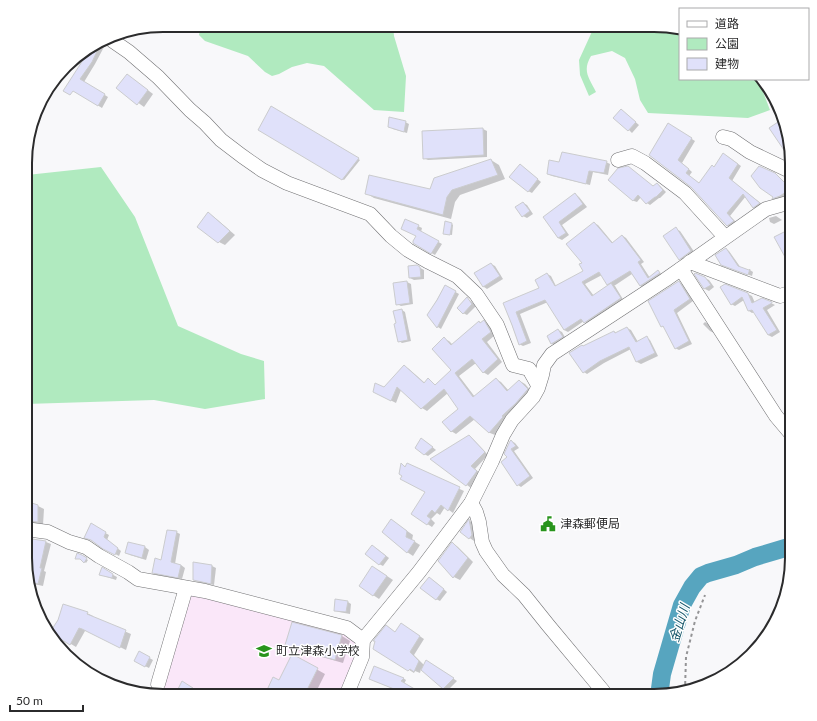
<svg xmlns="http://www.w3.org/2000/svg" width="817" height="721" font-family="Lato,'Noto Sans JP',sans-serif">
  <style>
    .education { fill: #fae7f9 }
    .green { fill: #b0eabf }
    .shadow { fill: #0003; fill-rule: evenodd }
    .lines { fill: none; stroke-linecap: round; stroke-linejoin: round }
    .river { stroke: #57a5bf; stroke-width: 18 }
    .building { fill: #e0e1fa; stroke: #cbccce }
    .minor-casing { stroke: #717173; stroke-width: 15 }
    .path { stroke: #949496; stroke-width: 2; stroke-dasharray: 3 3; stroke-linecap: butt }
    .minor { stroke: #fff; stroke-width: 14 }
    .labels { text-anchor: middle; stroke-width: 3; stroke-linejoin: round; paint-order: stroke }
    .poi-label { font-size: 12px; fill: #2b2b2c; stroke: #fff; text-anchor: start }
    .water-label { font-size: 13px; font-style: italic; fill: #17576a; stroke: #fff }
    .rim { fill: none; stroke: #2b2b2c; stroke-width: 2 }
  </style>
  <rect width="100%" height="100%" fill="#f8f8fa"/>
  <polygon class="education" points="187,590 347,631 356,641 357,661 341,696 178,696 162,688"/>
  <g class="green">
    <polygon points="201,25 393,25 394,36 406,76 404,112 374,110 324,66 307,63 292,67 279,74 272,76 265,72 248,56 205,41 199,35"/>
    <path d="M595,25H663L680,30V79H758L770,110L748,118L648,113L640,100L635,79L625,58L612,51L591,56C582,71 589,78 596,92L589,96L580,75L579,60Z"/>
    <polygon points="101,167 135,217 178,326 241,354 264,361 265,399 205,409 154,400 26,404 27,175"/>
  </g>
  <g class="shadow">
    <polygon points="99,44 104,47 95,64 84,82 108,97 102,108 68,87 80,67 79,66 86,52"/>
    <polygon points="76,57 74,67 68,65 72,59"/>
    <polygon points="133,79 153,94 144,107 118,88"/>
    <polygon points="271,107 360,160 344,180 260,129"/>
    <polygon points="625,113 639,125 632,133 629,130 615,118"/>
    <polygon points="405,122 409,124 407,133 393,129 389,126"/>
    <polygon points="668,124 695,141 682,163 692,172 689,176 700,184 727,156 741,166 732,181 763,205 757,209 753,207 746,196 730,216 737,223 731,228 727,225 692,186 650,155"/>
    <polygon points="483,129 487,131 487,157 428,160 424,158"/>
    <polygon points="491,160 499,165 505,179 460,195 455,202 451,219 374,198 366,193 431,190"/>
    <polygon points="606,162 610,164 608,175 593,172 590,185 552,176 548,174 560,163"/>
    <polygon points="524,168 541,182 532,193 528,191"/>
    <polygon points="778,176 786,184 792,181 792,192 783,198 776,200 773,198"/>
    <polygon points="609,180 654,187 657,184 660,186 666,192 660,198 659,198 650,205 647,203 641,197 637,202 634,201"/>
    <polygon points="575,194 579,197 587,207 562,225 569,235 562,240 558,238 544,217"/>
    <polygon points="523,203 527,205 533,214 527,218 523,216"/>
    <polygon points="209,214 214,217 235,235 225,245 219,242"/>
    <polygon points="776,216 782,220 774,224 770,222 769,218"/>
    <polygon points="406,220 422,228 421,232 442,244 435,255 414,243 417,236"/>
    <path d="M594,223L598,225L613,243L623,236L626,238L644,262L641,264L650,278L658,272L662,274L644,288L640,286L632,274L614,286H615L624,301L588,324L584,321L568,332L564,330L548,302L520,314L531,343L523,346L519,344L504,304L540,288L547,274L551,276L556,286L585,271L583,263ZM602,275L608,285L609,286L594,296L585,284Z"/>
    <polygon points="452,224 453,225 452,235 445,234"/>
    <polygon points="676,229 680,231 695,253 684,261 680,259"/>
    <polygon points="788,231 792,233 792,257 789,259 786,257"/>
    <polygon points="726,249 729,251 741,268 749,271 750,270 753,272 752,276 726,266"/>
    <polygon points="491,264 495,266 503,279 487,289 484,287 476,273"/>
    <polygon points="417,266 424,270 424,279 414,280 410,278"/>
    <polygon points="696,274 709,280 714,287 709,291 705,289"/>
    <polygon points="407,282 411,284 413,304 401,306 397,304"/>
    <polygon points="679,282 682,284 693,301 677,313 692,344 679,350 675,348 666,329 662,326"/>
    <polygon points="445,286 459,294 441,329 438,327 428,315"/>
    <polygon points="721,288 748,294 752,296 755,303 771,303 775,305 767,310 780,332 772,337 768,335 755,312 752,313 749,311 744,300 735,306 731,304"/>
    <polygon points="467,299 471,301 476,306 467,315 463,313"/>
    <polygon points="402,310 405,312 411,341 402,343 399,341"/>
    <polygon points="484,322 489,324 495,335 487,342 502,362 488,375 483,372 476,363 459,376 475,397 496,379 501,382 509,391 520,381 525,384 532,392 495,435 490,433 475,419 456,434 451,431 459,409 448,393 427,411 422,408 401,390 396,403 380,395 384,388 404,366 409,369 425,383 428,380 436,385 452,370 444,339 449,341 453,345"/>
    <polygon points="705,322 708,324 714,333 710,331 703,324"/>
    <polygon points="627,328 631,330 638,342 647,338 650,340 658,356 641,364 637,362 631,349 604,363 587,374 584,372 583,347 614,332 617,333"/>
    <polygon points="558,330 562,332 566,339 556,346 552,344 548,336"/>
    <polygon points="469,436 473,439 488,455 475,469 481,474 471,488 432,459"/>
    <polygon points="425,441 436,450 428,456 424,454"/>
    <polygon points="511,441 515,443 519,448 514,451 533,478 521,487 518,485 508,457"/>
    <polygon points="402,464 406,467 407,464 464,491 453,513 445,507 440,515 437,513 431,519 435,523 432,527 412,514 426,492 403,475"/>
    <polygon points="26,502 38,506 44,509 43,525 26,522"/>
    <polygon points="470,521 473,523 476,538 474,541 461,532"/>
    <polygon points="397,524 413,535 412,540 420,545 413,556 407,552"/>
    <polygon points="91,525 109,535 107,540 121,551 119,556 104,548"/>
    <polygon points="176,532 180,534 175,564 181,565 185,568 182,579 157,575 153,572 162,561"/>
    <polygon points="25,539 46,542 51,544 44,571 46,572 43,586 29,583 25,566"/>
    <polygon points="129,543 145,547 149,550 146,560 130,555 126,553"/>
    <polygon points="453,543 458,547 473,562 460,580 454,577 439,561"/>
    <polygon points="376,548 389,558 383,566 379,564"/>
    <polygon points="82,556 88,560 86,563 82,559 76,559"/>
    <polygon points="194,563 212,566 216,568 214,585 198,582 194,580"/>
    <polygon points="102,569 117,577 116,580 104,576 100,574"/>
    <polygon points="378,570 393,580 379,599 373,595"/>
    <polygon points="433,580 447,592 440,601 436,599"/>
    <polygon points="348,602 351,604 350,614 339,612 335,610"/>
    <polygon points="87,613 93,616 92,617 131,634 126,650 88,631 85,631 76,647 51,632"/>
    <polygon points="292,624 342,636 350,641 343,663 294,649 286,645"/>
    <polygon points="387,626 396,633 406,627 424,639 414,655 424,665 430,663 457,681 448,690 421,669 420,673 415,671 414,673 374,648"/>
    <polygon points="139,652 153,660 149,668 135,661"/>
    <polygon points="293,656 325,674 314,696 265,696 273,679 280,682"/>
    <polygon points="403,678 406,680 404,684 421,694 417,696 394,696 395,689 374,681"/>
    <polygon points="182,683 196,691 193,696 186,696 181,695 178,693"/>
  </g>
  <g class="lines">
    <polyline class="river" points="659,696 662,674 682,605 692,587 701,576 708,573 736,565 755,557 792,546"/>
  </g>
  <g class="building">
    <polygon points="101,43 92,62 80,79 105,94 98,106 73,91 70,95 63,91 83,60 81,59 84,52"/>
    <polygon points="127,74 148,90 137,105 116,88"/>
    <polygon points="271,106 359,158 342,180 258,130"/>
    <polygon points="621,109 636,122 628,131 613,118"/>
    <polygon points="389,117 406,121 404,132 388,127"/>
    <polygon points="781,120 785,126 792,154 792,162 769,128"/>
    <polygon points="668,123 692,138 678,160 689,169 686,173 699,183 712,165 714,167 723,153 738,164 729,178 760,203 753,208 743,194 727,213 734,221 727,226 691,187 649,155"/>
    <polygon points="483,128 484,155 423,159 422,131"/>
    <polygon points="562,152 607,161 604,173 589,171 586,184 547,174 549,160 559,162"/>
    <polygon points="491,159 498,175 452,190 447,197 443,215 365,194 369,175 430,189 434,178"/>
    <polygon points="520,164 538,179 528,192 509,177"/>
    <polygon points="628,166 653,186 657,183 663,190 656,197 655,197 646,204 638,195 633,201 608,180 618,168"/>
    <polygon points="759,166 775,173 785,183 788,180 792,180 792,188 780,196 772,199 773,197 760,188 751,176"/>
    <polygon points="575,193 583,204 559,222 566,233 558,238 543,217"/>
    <polygon points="523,202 530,211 522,217 515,207"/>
    <polygon points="208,212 230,231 218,243 197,227"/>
    <polygon points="405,219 419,225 417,229 439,241 431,254 413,243 413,241 416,236 401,229"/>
    <polygon points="445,221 452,223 450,235 443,234"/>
    <polygon points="594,222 612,243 622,235 641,260 638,262 648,278 658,270 660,273 640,286 630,271 607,285 599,272 582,282 592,296 611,283 621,298 584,323 581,319 564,330 545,300 516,312 527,341 519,345 512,325 503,303 539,288 535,280 547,273 555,286 583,271 579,264 582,263 566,244"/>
    <polygon points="676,227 691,251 679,260 663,236"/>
    <polygon points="788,230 792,236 792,254 785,257 774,237"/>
    <polygon points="726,248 738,266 749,270 750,269 748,275 721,265 715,255"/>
    <polygon points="491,263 500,276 483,287 474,273"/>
    <polygon points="417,265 420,267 421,277 409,278 408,266"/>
    <polygon points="695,273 705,277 711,285 704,289 694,274"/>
    <polygon points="407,281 410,303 396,305 393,283"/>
    <polygon points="679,281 690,299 674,310 689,341 675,349 663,326 661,327 648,301"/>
    <polygon points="725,284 748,293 752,303 762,298 772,302 772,303 763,308 777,330 768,335 752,310 748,311 742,297 731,305 720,287"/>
    <polygon points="445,285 456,291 437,328 427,315 437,300"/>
    <polygon points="467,297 472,304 463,314 457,308"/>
    <polygon points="402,309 408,340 398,342 394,324 396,323 393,311"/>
    <polygon points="484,320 491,332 482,339 498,359 483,373 472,359 455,373 473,397 496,378 507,391 519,380 528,389 516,403 502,416 503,417 489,433 470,416 451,432 442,422 458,409 444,389 421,409 397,387 391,401 373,392 375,383 384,387 404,365 424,383 428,378 435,385 451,370 432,349 444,337 451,345 479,321 480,323"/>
    <polygon points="627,327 636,342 647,336 655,353 636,362 629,347 600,361 583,373 569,353 582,345 583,346 614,331 615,333"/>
    <polygon points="558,329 563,337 551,344 547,336"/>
    <polygon points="469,435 485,452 471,466 477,471 466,486 430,459"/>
    <polygon points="421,438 433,447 424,455 415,448"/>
    <polygon points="511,440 516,446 511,449 530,476 517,486 501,462 507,457 504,454 510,441"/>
    <polygon points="401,463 405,467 407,463 460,487 448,511 441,505 435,513 432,510 427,516 431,519 427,525 411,514 425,492 400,479 402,476 399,474"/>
    <polygon points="26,501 38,505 38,522 26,521"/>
    <polygon points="391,519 407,531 406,537 415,541 407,553 382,532"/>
    <polygon points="469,519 472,535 469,539 460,532"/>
    <polygon points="91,523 106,532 104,537 118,548 115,555 103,549 91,540 84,538"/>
    <polygon points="167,530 177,531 171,562 181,565 178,578 152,573 155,558 161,560"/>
    <polygon points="25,538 46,541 40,568 42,568 38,584 29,582 25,566"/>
    <polygon points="128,542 145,546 142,558 125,553"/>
    <polygon points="452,542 468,558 453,578 438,561"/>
    <polygon points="372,545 386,556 379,565 365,554"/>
    <polygon points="77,553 82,555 87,558 84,563 80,559 75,559"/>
    <polygon points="193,562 212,565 211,584 193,580"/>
    <polygon points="372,566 387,576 373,596 359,586"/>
    <polygon points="102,567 113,574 112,578 99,575"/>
    <polygon points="429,577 444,589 436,600 420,588"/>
    <polygon points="335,599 348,601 346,612 334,611"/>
    <polygon points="63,604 88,612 87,614 126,630 120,648 82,629 79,628 70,645 50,632 58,620"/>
    <polygon points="292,622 342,635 335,660 285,645"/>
    <polygon points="401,623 420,636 410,652 419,661 414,672 410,669 408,671 373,649 375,641 373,641 386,625 395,632"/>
    <polygon points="139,651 150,657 145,667 134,661"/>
    <polygon points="292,654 318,668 304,696 279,696 267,690 273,677 279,680"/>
    <polygon points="426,660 454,678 443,689 421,670"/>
    <polygon points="374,666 404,678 401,681 418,691 411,696 389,696 394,689 369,679"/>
    <polygon points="182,681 193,688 188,696 176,693"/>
  </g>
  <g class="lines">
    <g class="minor-casing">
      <g id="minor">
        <polyline points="110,37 113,41 129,52 158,77 190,110 205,123 221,140 242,156 262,170 287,183 370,214 391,236 408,250 427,261 457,276 476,294 497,325 513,365 529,369 538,385"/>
        <polyline points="723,137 731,139 750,152 792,172"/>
        <polyline points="618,160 632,156 645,163 685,193 725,237"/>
        <polyline points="690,262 780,296 792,292"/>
        <polyline points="681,269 776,416 792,435"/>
        <polyline points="471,503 476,512 479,522 482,542 486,551 503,575 524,595 548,625 603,691 606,696"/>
        <polyline points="25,529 48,532 69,542 86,547 99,556 128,572 138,579 205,591 347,628 363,640"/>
        <polyline points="158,684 186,588"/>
        <polyline points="346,696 362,657 363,640 419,572 471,503 492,461 503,435 512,420 533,397 538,388 542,375 544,365 552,354 665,280 766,209 791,202 792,200"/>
      </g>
    </g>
    <polyline class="path" points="685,690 686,657 695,621 705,595"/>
    <use href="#minor" class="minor"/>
  </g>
  <defs>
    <g id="civic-bare" transform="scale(1.2)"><path d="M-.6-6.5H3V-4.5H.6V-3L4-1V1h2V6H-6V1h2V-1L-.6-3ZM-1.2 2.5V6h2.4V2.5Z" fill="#28941c" stroke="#fff" stroke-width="2.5" paint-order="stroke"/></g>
    <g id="school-bare" transform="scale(1.2)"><path d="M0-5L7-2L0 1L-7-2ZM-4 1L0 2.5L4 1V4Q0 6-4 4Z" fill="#28941c" stroke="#fff" stroke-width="2.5" paint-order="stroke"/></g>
  </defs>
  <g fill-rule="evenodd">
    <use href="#civic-bare" x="548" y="524"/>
    <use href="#school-bare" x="264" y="651"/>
  </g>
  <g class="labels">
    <g class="poi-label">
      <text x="560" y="528">津森郵便局</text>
      <text x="276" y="655">町立津森小学校</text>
    </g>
    <g class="water-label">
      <text transform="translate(679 623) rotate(-73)" y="5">金山川</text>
    </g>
  </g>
  <path d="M0 0H817V721H0ZM163 32H654A131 131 0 0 1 785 163V558A131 131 0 0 1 654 689H163A131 131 0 0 1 32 558V163A131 131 0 0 1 163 32Z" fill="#fff" fill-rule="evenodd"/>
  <path class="rim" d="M163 32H654A131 131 0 0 1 785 163V558A131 131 0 0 1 654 689H163A131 131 0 0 1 32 558V163A131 131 0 0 1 163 32Z"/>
  <rect x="679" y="8" width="130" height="72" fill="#ffffff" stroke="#aaaaab"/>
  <rect x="687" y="21" width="20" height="6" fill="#ffffff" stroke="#aaaaab"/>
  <text x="715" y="28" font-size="12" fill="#2b2b2c">道路</text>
  <rect x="687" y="38" width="20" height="12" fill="#b0eabf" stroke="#aaaaab"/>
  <text x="715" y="48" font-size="12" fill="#2b2b2c">公園</text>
  <rect x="687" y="58" width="20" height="12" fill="#e0e1fa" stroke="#aaaaab"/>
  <text x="715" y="68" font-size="12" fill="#2b2b2c">建物</text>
  <path d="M10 705v6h73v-6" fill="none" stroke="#2b2b2c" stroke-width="2"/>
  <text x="16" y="705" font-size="12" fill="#2b2b2c" stroke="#ffffff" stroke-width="3" paint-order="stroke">50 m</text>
</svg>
